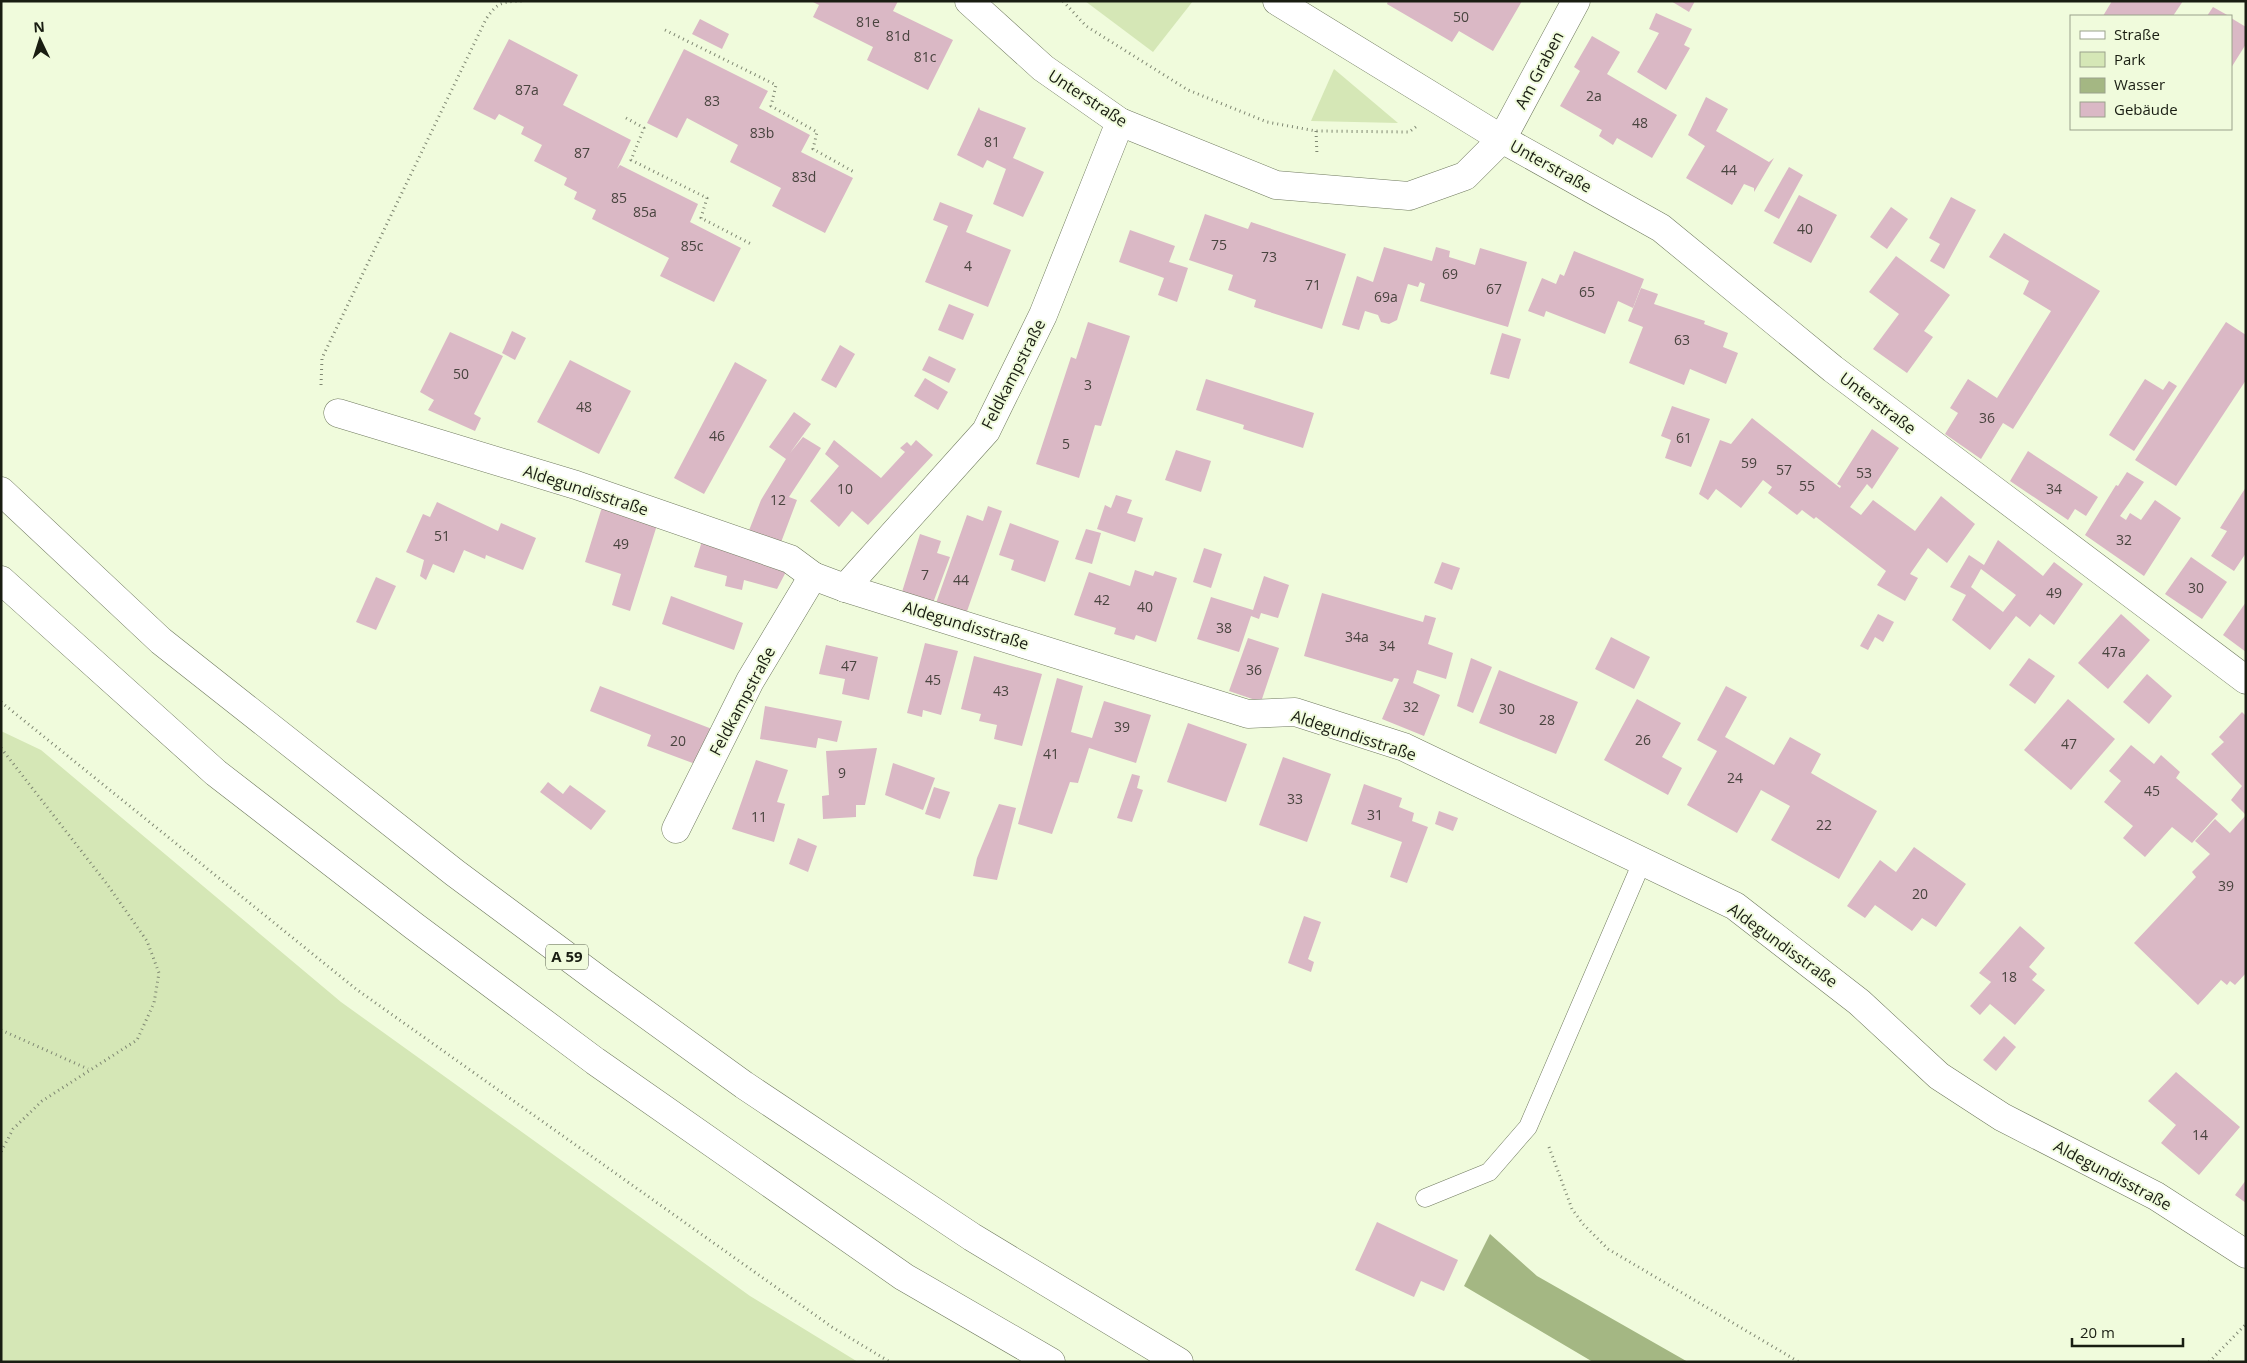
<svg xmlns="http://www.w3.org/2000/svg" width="2247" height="1363" font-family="'Open Sans',sans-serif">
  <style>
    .green { fill: #d5e7b6 }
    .water { fill: #a4b783 }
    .building { fill: #dab8c5; fill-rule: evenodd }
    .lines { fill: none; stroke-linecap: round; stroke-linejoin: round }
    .lane-casing { stroke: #707a5f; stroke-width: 19 }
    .street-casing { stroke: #707a5f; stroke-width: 29 }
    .highway-casing { stroke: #707a5f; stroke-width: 29 }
    .path { stroke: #7f8772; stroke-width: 3; stroke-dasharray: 1 4; stroke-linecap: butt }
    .lane { stroke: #fff; stroke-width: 18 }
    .street { stroke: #fff; stroke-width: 28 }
    .highway { stroke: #fff; stroke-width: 28 }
    .labels { text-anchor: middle; stroke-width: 4; stroke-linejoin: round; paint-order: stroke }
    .number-label { font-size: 14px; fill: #49443f }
    .shield { fill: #f0fbdc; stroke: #5a604f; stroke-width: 1 }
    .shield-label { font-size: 15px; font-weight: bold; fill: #191d12 }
    .street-label { font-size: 16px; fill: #191d12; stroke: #f0fbdc }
  </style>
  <rect width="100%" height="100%" fill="#f0fbdc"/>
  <g class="green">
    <polygon points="1085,1 1193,1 1153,52"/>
    <polygon points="1334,69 1398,123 1311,121"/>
    <polygon points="1,731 41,750 341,1002 750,1296 858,1362 1,1362"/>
  </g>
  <polygon class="water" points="1490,1234 1537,1276 1688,1362 1593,1362 1464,1286"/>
  <g class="building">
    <polygon points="811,1 898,1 893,11 953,40 928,90 867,60 873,47 813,17 819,5"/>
    <polygon points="1388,1 1522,1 1493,51 1459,31 1452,42 1387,4"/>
    <polygon points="1671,1 1695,1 1689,12"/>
    <polygon points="2112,1 2183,1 2173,16 2103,16"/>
    <polygon points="2213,7 2229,16 2207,16"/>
    <polygon points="1656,13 1692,29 1684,45 1690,48 1666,90 1637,72 1659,33 1649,29"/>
    <polygon points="2231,18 2246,27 2246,44 2231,68"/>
    <polygon points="700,19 729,34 722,49 692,34"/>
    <polygon points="1592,36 1620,52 1607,74 1677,115 1652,158 1617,138 1613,145 1599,136 1602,130 1560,106 1580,71 1574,67"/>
    <polygon points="509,39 578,75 563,105 631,140 617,169 620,165 698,204 690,222 741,248 714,302 660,276 669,258 592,219 596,210 574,199 577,192 564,185 567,178 534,161 542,145 521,134 524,127 499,114 495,120 473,109"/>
    <polygon points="684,49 768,91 759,108 810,135 801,152 853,178 825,233 772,206 781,188 730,162 738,145 687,118 677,138 647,123"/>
    <polygon points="1706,97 1728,109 1716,131 1769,162 1774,158 1754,192 1754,188 1744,184 1732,205 1686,178 1705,146 1688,135"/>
    <polygon points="979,107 980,110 1026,128 1013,158 1044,172 1023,217 993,204 1006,169 987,160 983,168 957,155"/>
    <polygon points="1789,167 1803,175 1779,219 1764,211"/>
    <polygon points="1799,195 1837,215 1811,263 1773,243"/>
    <polygon points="1951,197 1976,210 1944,269 1930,261 1940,244 1929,238"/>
    <polygon points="940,202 973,215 966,232 1011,250 988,307 925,282 948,226 933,220"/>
    <polygon points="1891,207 1908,219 1887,249 1870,237"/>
    <polygon points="1205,214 1248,229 1251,222 1346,254 1322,329 1254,307 1256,300 1228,290 1233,275 1189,260"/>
    <polygon points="1130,230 1175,246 1169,262 1188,268 1177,302 1158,295 1164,278 1119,262"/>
    <polygon points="2004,233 2100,291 2013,429 2003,423 1981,459 1945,434 1958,413 1950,408 1968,379 1997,398 2051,311 2023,294 2029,281 1989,257"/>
    <polygon points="1384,247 1432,261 1436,247 1450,251 1449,257 1475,265 1480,248 1527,262 1508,327 1420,301 1425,284 1420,282 1418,287 1408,284 1397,320 1389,324 1381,322 1378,315 1365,311 1359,330 1342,325 1357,276 1373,282"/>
    <polygon points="1574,251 1644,279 1633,308 1618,301 1605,334 1546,311 1544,317 1528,311 1542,278 1556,284 1560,274 1564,276"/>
    <polygon points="1896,256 1950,295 1924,331 1933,337 1907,373 1873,349 1899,314 1869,292"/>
    <polygon points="1641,288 1658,294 1654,304 1705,321 1704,324 1728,333 1723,347 1738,353 1726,384 1690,369 1684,385 1629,363 1643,327 1628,321"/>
    <polygon points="949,304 974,314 963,340 938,330"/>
    <polygon points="1088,322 1130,336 1101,426 1095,425 1079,478 1036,464 1071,357 1076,359"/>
    <polygon points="2226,322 2246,335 2246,380 2176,486 2135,460"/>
    <polygon points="512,331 526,338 515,360 502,353"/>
    <polygon points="450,332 503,356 474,414 481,418 475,431 428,410 434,400 420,392"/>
    <polygon points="1502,333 1521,339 1509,379 1490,374"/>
    <polygon points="840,345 855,354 836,388 821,380"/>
    <polygon points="929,356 956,369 949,383 922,370"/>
    <polygon points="570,360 631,391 599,454 537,422"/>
    <polygon points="735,362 767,380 704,494 674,478"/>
    <polygon points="925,378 948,392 938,410 914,396"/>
    <polygon points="1206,379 1314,413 1303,448 1243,429 1244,425 1196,410"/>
    <polygon points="2145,379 2163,390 2169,381 2177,386 2134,451 2109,435"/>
    <polygon points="1672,406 1710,419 1691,467 1665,458 1671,440 1661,436"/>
    <polygon points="794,412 811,424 790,453 803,437 821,448 789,497 797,500 780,545 748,533 761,500 786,459 769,447"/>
    <polygon points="1752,418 1840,488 1841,486 1837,484 1872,429 1899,448 1872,489 1867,484 1850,507 1861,515 1873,500 1915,531 1941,496 1975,524 1947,563 1928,548 1910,574 1918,578 1905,601 1877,585 1886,571 1816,517 1814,519 1802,510 1797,515 1768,493 1772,487 1763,480 1741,508 1716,489 1708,500 1699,494 1720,440 1731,444"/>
    <polygon points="834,440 881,478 905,452 900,448 907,442 911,446 916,440 933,455 868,525 852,511 839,527 810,501 839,466 825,454"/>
    <polygon points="1176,450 1211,461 1201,492 1165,480"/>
    <polygon points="2028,451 2098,497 2086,516 2075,509 2068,520 2010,481"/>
    <polygon points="2127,472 2144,482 2120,516 2126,520 2130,513 2141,520 2155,500 2181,518 2144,576 2085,535 2116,485 2118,486"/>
    <polygon points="2246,487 2246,553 2234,571 2211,556 2227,531 2220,528"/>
    <polygon points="1116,495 1132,500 1127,513 1143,518 1135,542 1097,529 1105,505 1111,508"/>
    <polygon points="437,502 498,531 501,523 536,538 523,570 486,555 485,559 464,550 454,573 433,564 426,580 420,576 424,560 406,552 423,514 430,517"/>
    <polygon points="988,506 1002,511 965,617 935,606 967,515 983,521"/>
    <polygon points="602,507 657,525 630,611 612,605 621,574 585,562"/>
    <polygon points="1010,523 1059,541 1045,582 1011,570 1014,560 999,555"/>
    <polygon points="1086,529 1101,533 1092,564 1075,559"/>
    <polygon points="920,534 941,541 937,553 950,557 933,603 902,592"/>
    <path d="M1998,540L2043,576L2054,562L2083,584L2054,625L2040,614L2030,627L2016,616L1990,650L1952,620L1966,595L1950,587L1969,555L1984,565ZM1981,569L2016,595L2003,612L1971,587Z"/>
    <polygon points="702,541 789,566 777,589 744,580 742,590 725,586 727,576 694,567"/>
    <polygon points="1204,548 1222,554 1211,588 1193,582"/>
    <polygon points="2191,557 2227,582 2202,619 2165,594"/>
    <polygon points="1442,562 1460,568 1452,590 1434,583"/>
    <polygon points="1135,570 1153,576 1155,571 1177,578 1156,642 1136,635 1134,640 1114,634 1116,628 1074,615 1089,572 1130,586"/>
    <polygon points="1264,576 1289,585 1278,618 1261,613 1259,619 1251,616 1239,652 1197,639 1211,597 1253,610"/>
    <polygon points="376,577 396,586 376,630 356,622"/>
    <polygon points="1322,593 1423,622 1425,615 1436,618 1428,644 1453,653 1446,679 1417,670 1413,683 1440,695 1424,736 1382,719 1399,679 1394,678 1392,682 1304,656"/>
    <polygon points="671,596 743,623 734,650 662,624"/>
    <polygon points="2246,602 2246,652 2223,635"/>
    <polygon points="1878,614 1894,622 1883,642 1875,637 1868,650 1860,646"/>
    <polygon points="2121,614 2150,640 2108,689 2078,663"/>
    <polygon points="1611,637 1650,657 1634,689 1595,669"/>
    <polygon points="1248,638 1279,648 1261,702 1229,691"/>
    <polygon points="925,643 958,651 941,715 923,710 922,717 907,713"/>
    <polygon points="826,645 878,657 869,700 842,694 845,679 819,674"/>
    <polygon points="974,656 1042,674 1022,746 994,739 997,725 979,721 981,714 961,709"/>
    <polygon points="1471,658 1492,667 1473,713 1457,706"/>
    <polygon points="2029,658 2055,676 2035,704 2009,685"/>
    <polygon points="1499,670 1578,702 1556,754 1479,723"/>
    <polygon points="2147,674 2172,696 2149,724 2123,702"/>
    <polygon points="1057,678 1083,686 1071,732 1092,738 1104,701 1151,715 1136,763 1089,748 1078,783 1070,782 1052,834 1018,824"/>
    <polygon points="600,686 712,729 698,765 647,746 651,735 590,711"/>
    <polygon points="1726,686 1747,697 1725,737 1774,765 1790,737 1821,754 1811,773 1877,811 1839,879 1771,840 1790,806 1761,790 1737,833 1687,805 1717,751 1697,740"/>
    <polygon points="1637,699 1681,723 1662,757 1682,768 1668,795 1604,760"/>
    <polygon points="2068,699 2115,739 2071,790 2024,750"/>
    <polygon points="765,706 842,721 837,742 818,738 816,748 760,739"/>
    <polygon points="2242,712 2246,716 2246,815 2231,800 2242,786 2211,754 2224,742 2219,737"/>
    <polygon points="1188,723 1247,744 1226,802 1167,782"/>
    <polygon points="2131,745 2154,764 2161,755 2180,772 2176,778 2218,814 2192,843 2172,827 2145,857 2123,838 2133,826 2104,802 2121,781 2109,771"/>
    <polygon points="877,748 865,805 856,805 856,817 823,819 822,796 829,795 826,751"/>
    <polygon points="1283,757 1331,774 1307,842 1259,825"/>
    <polygon points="756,760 788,770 777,802 785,804 774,842 732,829"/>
    <polygon points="893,763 935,778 923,810 885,795"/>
    <polygon points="1132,774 1140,776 1137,788 1143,790 1132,822 1117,818"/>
    <polygon points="548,782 563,794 570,785 606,811 591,830 540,792"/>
    <polygon points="1364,784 1402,798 1399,807 1414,813 1412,821 1428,827 1407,883 1390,877 1402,842 1351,824"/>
    <polygon points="934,787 950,792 940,819 925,814"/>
    <polygon points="999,804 1016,808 997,880 973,876 977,858"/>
    <polygon points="1439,811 1458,818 1453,831 1435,824"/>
    <polygon points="2246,815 2246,973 2235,985 2230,981 2227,985 2221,980 2198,1005 2134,943 2196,877 2192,872 2210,854 2195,841 2215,819 2230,833"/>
    <polygon points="798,838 817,846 808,872 789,864"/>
    <polygon points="1914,847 1966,884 1936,927 1922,918 1912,931 1875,905 1865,918 1847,906 1880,860 1896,872"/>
    <polygon points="1304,916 1321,922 1308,959 1314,962 1311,972 1288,963"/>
    <polygon points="2020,926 2045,948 2029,967 2037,974 2032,980 2045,990 2015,1025 1990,1004 1980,1015 1970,1006 1991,982 1979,973"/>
    <polygon points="2004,1036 2016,1047 1996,1071 1983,1060"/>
    <polygon points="2176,1072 2240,1127 2199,1175 2161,1143 2176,1125 2148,1101"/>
    <polygon points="2246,1180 2246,1203 2235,1195"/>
    <polygon points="1377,1222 1458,1260 1444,1291 1421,1281 1414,1297 1355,1270"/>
  </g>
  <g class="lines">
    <g class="lane-casing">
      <polyline id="lane" points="1425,1198 1489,1172 1528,1127 1642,862"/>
    </g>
    <g class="street-casing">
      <g id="street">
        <polyline points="969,1 1043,68 1120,122 1276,185 1409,196 1465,176 1502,139 1576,1"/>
        <polyline points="1277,1 1502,139 1661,228 1833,369 2246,680"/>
        <polyline points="338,413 576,485 790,559 813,576 845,588 1248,714 1295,712 1404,747 1735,906 1859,1002 1939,1076 2002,1117 2156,1196 2246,1254"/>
        <polyline points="845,588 986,431 1043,315 1120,122"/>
        <polyline points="676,829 750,681 813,576"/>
      </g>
    </g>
    <g class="highway-casing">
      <g id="highway">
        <polyline points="1,491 161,641 455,873 603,983 744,1085 972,1237 1179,1362"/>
        <polyline points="1,580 216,773 414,926 595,1061 904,1277 1051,1362"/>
      </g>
    </g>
    <g class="path">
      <polyline points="1063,1 1086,26 1188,90 1267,122 1316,131 1409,132 1417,126"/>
      <polyline points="665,30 776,85 771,106 817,132 813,149 854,172"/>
      <polyline points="626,118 644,128 631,160 707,198 701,218 751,244"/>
      <polyline points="1316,131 1317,155"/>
      <path d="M321,385L322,358L486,19C498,2 501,2 522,1"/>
      <polyline points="1,702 356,989 832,1327 890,1362"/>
      <polyline points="1,748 107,884 147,941 159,973 154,1003 137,1040 42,1101 13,1129 1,1152"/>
      <polyline points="1,1030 88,1069"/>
      <polyline points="1549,1147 1572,1209 1583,1224 1608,1249 1799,1362"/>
      <polyline points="2209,1362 2246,1324"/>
    </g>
    <use href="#lane" class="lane"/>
    <use href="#street" class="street"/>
    <use href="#highway" class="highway"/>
  </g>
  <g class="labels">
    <g class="number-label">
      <text x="1461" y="22">50</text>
      <text x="868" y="27">81e</text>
      <text x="898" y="41">81d</text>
      <text x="925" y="62">81c</text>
      <text x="527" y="95">87a</text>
      <text x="1594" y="101">2a</text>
      <text x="712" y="106">83</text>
      <text x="1640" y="128">48</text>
      <text x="762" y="138">83b</text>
      <text x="992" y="147">81</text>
      <text x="582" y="158">87</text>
      <text x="1729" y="175">44</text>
      <text x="804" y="182">83d</text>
      <text x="619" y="203">85</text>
      <text x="645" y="217">85a</text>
      <text x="1805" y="234">40</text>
      <text x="1219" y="250">75</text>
      <text x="692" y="251">85c</text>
      <text x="1269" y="262">73</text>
      <text x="968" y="271">4</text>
      <text x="1450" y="279">69</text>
      <text x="1313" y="290">71</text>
      <text x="1494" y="294">67</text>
      <text x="1587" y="297">65</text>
      <text x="1386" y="302">69a</text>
      <text x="1682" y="345">63</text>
      <text x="461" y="379">50</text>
      <text x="1088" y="390">3</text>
      <text x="584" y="412">48</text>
      <text x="1987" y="423">36</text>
      <text x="717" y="441">46</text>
      <text x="1684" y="443">61</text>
      <text x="1066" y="449">5</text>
      <text x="1749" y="468">59</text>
      <text x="1784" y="475">57</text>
      <text x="1864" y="478">53</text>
      <text x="1807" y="491">55</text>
      <text x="845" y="494">10</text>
      <text x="2054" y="494">34</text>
      <text x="778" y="505">12</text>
      <text x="442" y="541">51</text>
      <text x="2124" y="545">32</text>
      <text x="621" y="549">49</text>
      <text x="925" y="580">7</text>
      <text x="961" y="585">44</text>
      <text x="2196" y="593">30</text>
      <text x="2054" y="598">49</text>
      <text x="1102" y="605">42</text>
      <text x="1145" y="612">40</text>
      <text x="1224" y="633">38</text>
      <text x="1357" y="642">34a</text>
      <text x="1387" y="651">34</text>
      <text x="2114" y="657">47a</text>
      <text x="849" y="671">47</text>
      <text x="1254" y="675">36</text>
      <text x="933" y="685">45</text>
      <text x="1001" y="696">43</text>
      <text x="1411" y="712">32</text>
      <text x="1507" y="714">30</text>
      <text x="1547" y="725">28</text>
      <text x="1122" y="732">39</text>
      <text x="1643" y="745">26</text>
      <text x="678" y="746">20</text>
      <text x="2069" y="749">47</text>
      <text x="1051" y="759">41</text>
      <text x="842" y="778">9</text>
      <text x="1735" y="783">24</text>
      <text x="2152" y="796">45</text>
      <text x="1295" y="804">33</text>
      <text x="1375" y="820">31</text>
      <text x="759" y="822">11</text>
      <text x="1824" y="830">22</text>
      <text x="2226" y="891">39</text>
      <text x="1920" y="899">20</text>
      <text x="2009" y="982">18</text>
      <text x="2200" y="1140">14</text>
    </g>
    <rect class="shield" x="546" y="944.5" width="42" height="25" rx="4"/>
    <g class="shield-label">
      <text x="567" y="962">A 59</text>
    </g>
    <g class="street-label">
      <text transform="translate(1539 70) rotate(-62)" y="6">Am Graben</text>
      <text transform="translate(1088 98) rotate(33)" y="6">Unterstraße</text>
      <text transform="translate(1551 166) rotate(29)" y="6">Unterstraße</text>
      <text transform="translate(1013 374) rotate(-63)" y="6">Feldkampstraße</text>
      <text transform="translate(1878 403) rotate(37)" y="6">Unterstraße</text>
      <text transform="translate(586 490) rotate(18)" y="6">Aldegundisstraße</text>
      <text transform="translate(966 625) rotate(17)" y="6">Aldegundisstraße</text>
      <text transform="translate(742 701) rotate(-62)" y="6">Feldkampstraße</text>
      <text transform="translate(1354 735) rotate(18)" y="6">Aldegundisstraße</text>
      <text transform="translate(1783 945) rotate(36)" y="6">Aldegundisstraße</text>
      <text transform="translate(2113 1175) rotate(28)" y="6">Aldegundisstraße</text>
    </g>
  </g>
  <rect width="2247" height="1363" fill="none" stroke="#191d12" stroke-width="5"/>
  <rect x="2070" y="15" width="162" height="115" fill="#f0fbdc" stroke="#9aa28b"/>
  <rect x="2080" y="31" width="25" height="8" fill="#ffffff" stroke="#9aa28b"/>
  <text x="2114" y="40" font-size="15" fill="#191d12">Straße</text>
  <rect x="2080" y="52" width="25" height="15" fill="#d5e7b6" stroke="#9aa28b"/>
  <text x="2114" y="65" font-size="15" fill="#191d12">Park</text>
  <rect x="2080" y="78" width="25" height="15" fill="#a4b783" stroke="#9aa28b"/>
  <text x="2114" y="90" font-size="15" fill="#191d12">Wasser</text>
  <rect x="2080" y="102" width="25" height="15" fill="#dab8c5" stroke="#9aa28b"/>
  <text x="2114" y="115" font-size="15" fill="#191d12">Gebäude</text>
  <g transform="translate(40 40) rotate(356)" stroke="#f0fbdc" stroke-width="4" paint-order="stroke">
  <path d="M0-4L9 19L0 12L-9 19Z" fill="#191d12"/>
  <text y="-8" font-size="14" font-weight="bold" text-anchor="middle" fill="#191d12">N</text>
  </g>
  <path d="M2072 1338v8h111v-8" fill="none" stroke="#191d12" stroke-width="2.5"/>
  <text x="2080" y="1338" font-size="15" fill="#191d12" stroke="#f0fbdc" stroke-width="4" paint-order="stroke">20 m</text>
</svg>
